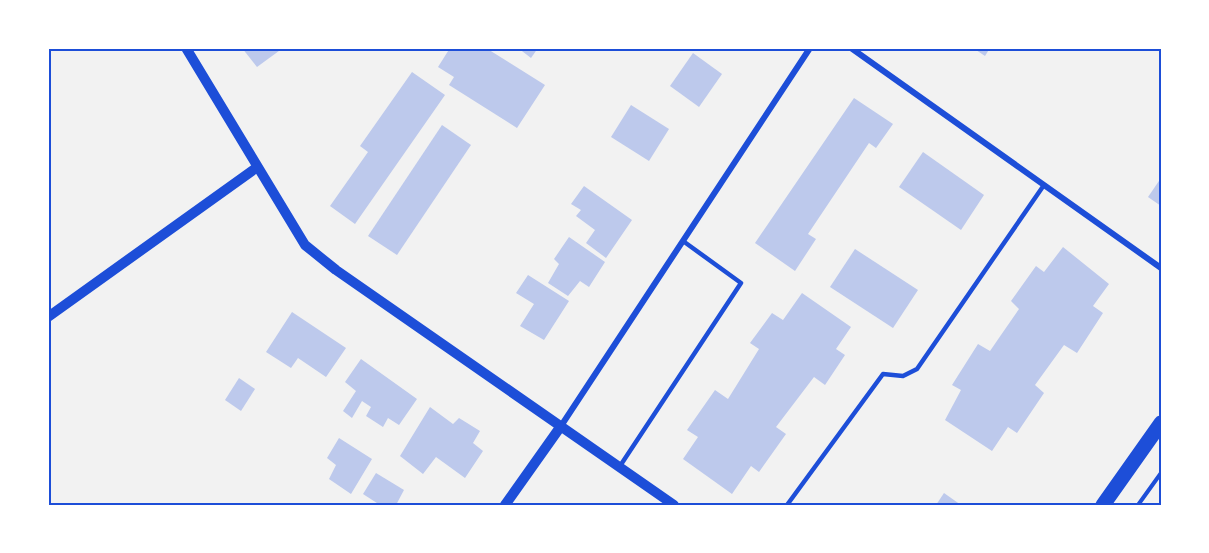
<svg xmlns="http://www.w3.org/2000/svg" width="1209" height="553" font-family="Figtree,sans-serif">
  <style>
    .building { fill: #bdc9ec }
    .lines { fill: none; stroke-linecap: round; stroke-linejoin: round }
    .path { stroke: #1d4ed8; stroke-width: 4 }
    .service { stroke: #1d4ed8; stroke-width: 4.5 }
    .minor { stroke: #1d4ed8; stroke-width: 6 }
    .tertiary { stroke: #1d4ed8; stroke-width: 10 }
    .primary { stroke: #1d4ed8; stroke-width: 15 }
    .neatline { fill: none; stroke: #1d4ed8; stroke-width: 2 }
  </style>
  <rect width="100%" height="100%" fill="#f2f2f2"/>
  <g class="building">
    <polygon points="242,48 283,48 257,67"/>
    <polygon points="450,48 486,48 545,85 517,128 449,85 454,77 438,67"/>
    <polygon points="518,48 538,48 531,58"/>
    <polygon points="973,48 990,48 985,56"/>
    <polygon points="693,53 722,74 699,107 670,86"/>
    <polygon points="412,72 445,95 355,224 330,206 368,152 360,146"/>
    <polygon points="854,98 893,124 876,148 869,143 808,234 816,239 795,271 755,243"/>
    <polygon points="631,105 669,129 649,161 611,137"/>
    <polygon points="442,125 471,145 397,255 368,236"/>
    <polygon points="923,152 984,195 961,230 899,187"/>
    <polygon points="1161,178 1161,206 1148,197"/>
    <polygon points="584,186 632,220 606,258 586,243 595,230 576,216 581,210 571,204"/>
    <polygon points="569,237 605,262 589,287 580,281 568,296 548,283 559,264 554,259"/>
    <polygon points="1063,247 1109,284 1093,306 1103,313 1077,353 1064,345 1035,385 1044,393 1017,433 1008,427 992,451 945,420 961,390 952,385 978,344 990,351 1001,335 1019,309 1011,301 1036,266 1044,272"/>
    <polygon points="855,249 918,290 893,328 830,287"/>
    <polygon points="528,275 569,301 544,340 520,326 534,304 516,293"/>
    <polygon points="802,293 851,327 836,349 845,355 825,385 814,377 776,427 786,434 759,472 751,466 732,494 683,459 698,437 687,430 715,390 728,399 759,349 750,343 772,313 783,320"/>
    <polygon points="292,312 346,348 326,377 298,358 291,368 266,352"/>
    <polygon points="361,359 417,399 399,425 388,418 383,427 366,416 371,407 362,401 352,418 343,411 356,391 345,382"/>
    <polygon points="239,378 255,389 241,411 225,400"/>
    <polygon points="430,407 453,424 459,418 480,431 473,443 483,451 465,478 436,457 423,474 400,456"/>
    <polygon points="339,438 372,459 351,494 329,479 336,465 327,458"/>
    <polygon points="376,473 404,490 396,505 380,505 363,494"/>
    <polygon points="944,493 961,505 936,505"/>
  </g>
  <g class="lines">
    <polyline class="path" points="1138,505 1161,473"/>
    <g class="service">
      <polyline points="620,466 741,283 683,241"/>
      <polyline points="787,505 883,374 903,376 917,369 1044,185"/>
    </g>
    <g class="minor">
      <polyline points="851,48 1161,268"/>
      <polyline points="561,426 810,48"/>
    </g>
    <g class="tertiary">
      <polyline points="186,48 305,245 336,270 674,505"/>
      <polyline points="48,317 256,168"/>
      <polyline points="505,505 561,426"/>
    </g>
    <polyline class="primary" points="1103,505 1161,423"/>
  </g>
  <rect width="1209" height="553" fill="none" stroke="#ffffff" stroke-width="99"/>
  <rect x="50" y="50" width="1110" height="454" class="neatline"/>
</svg>
